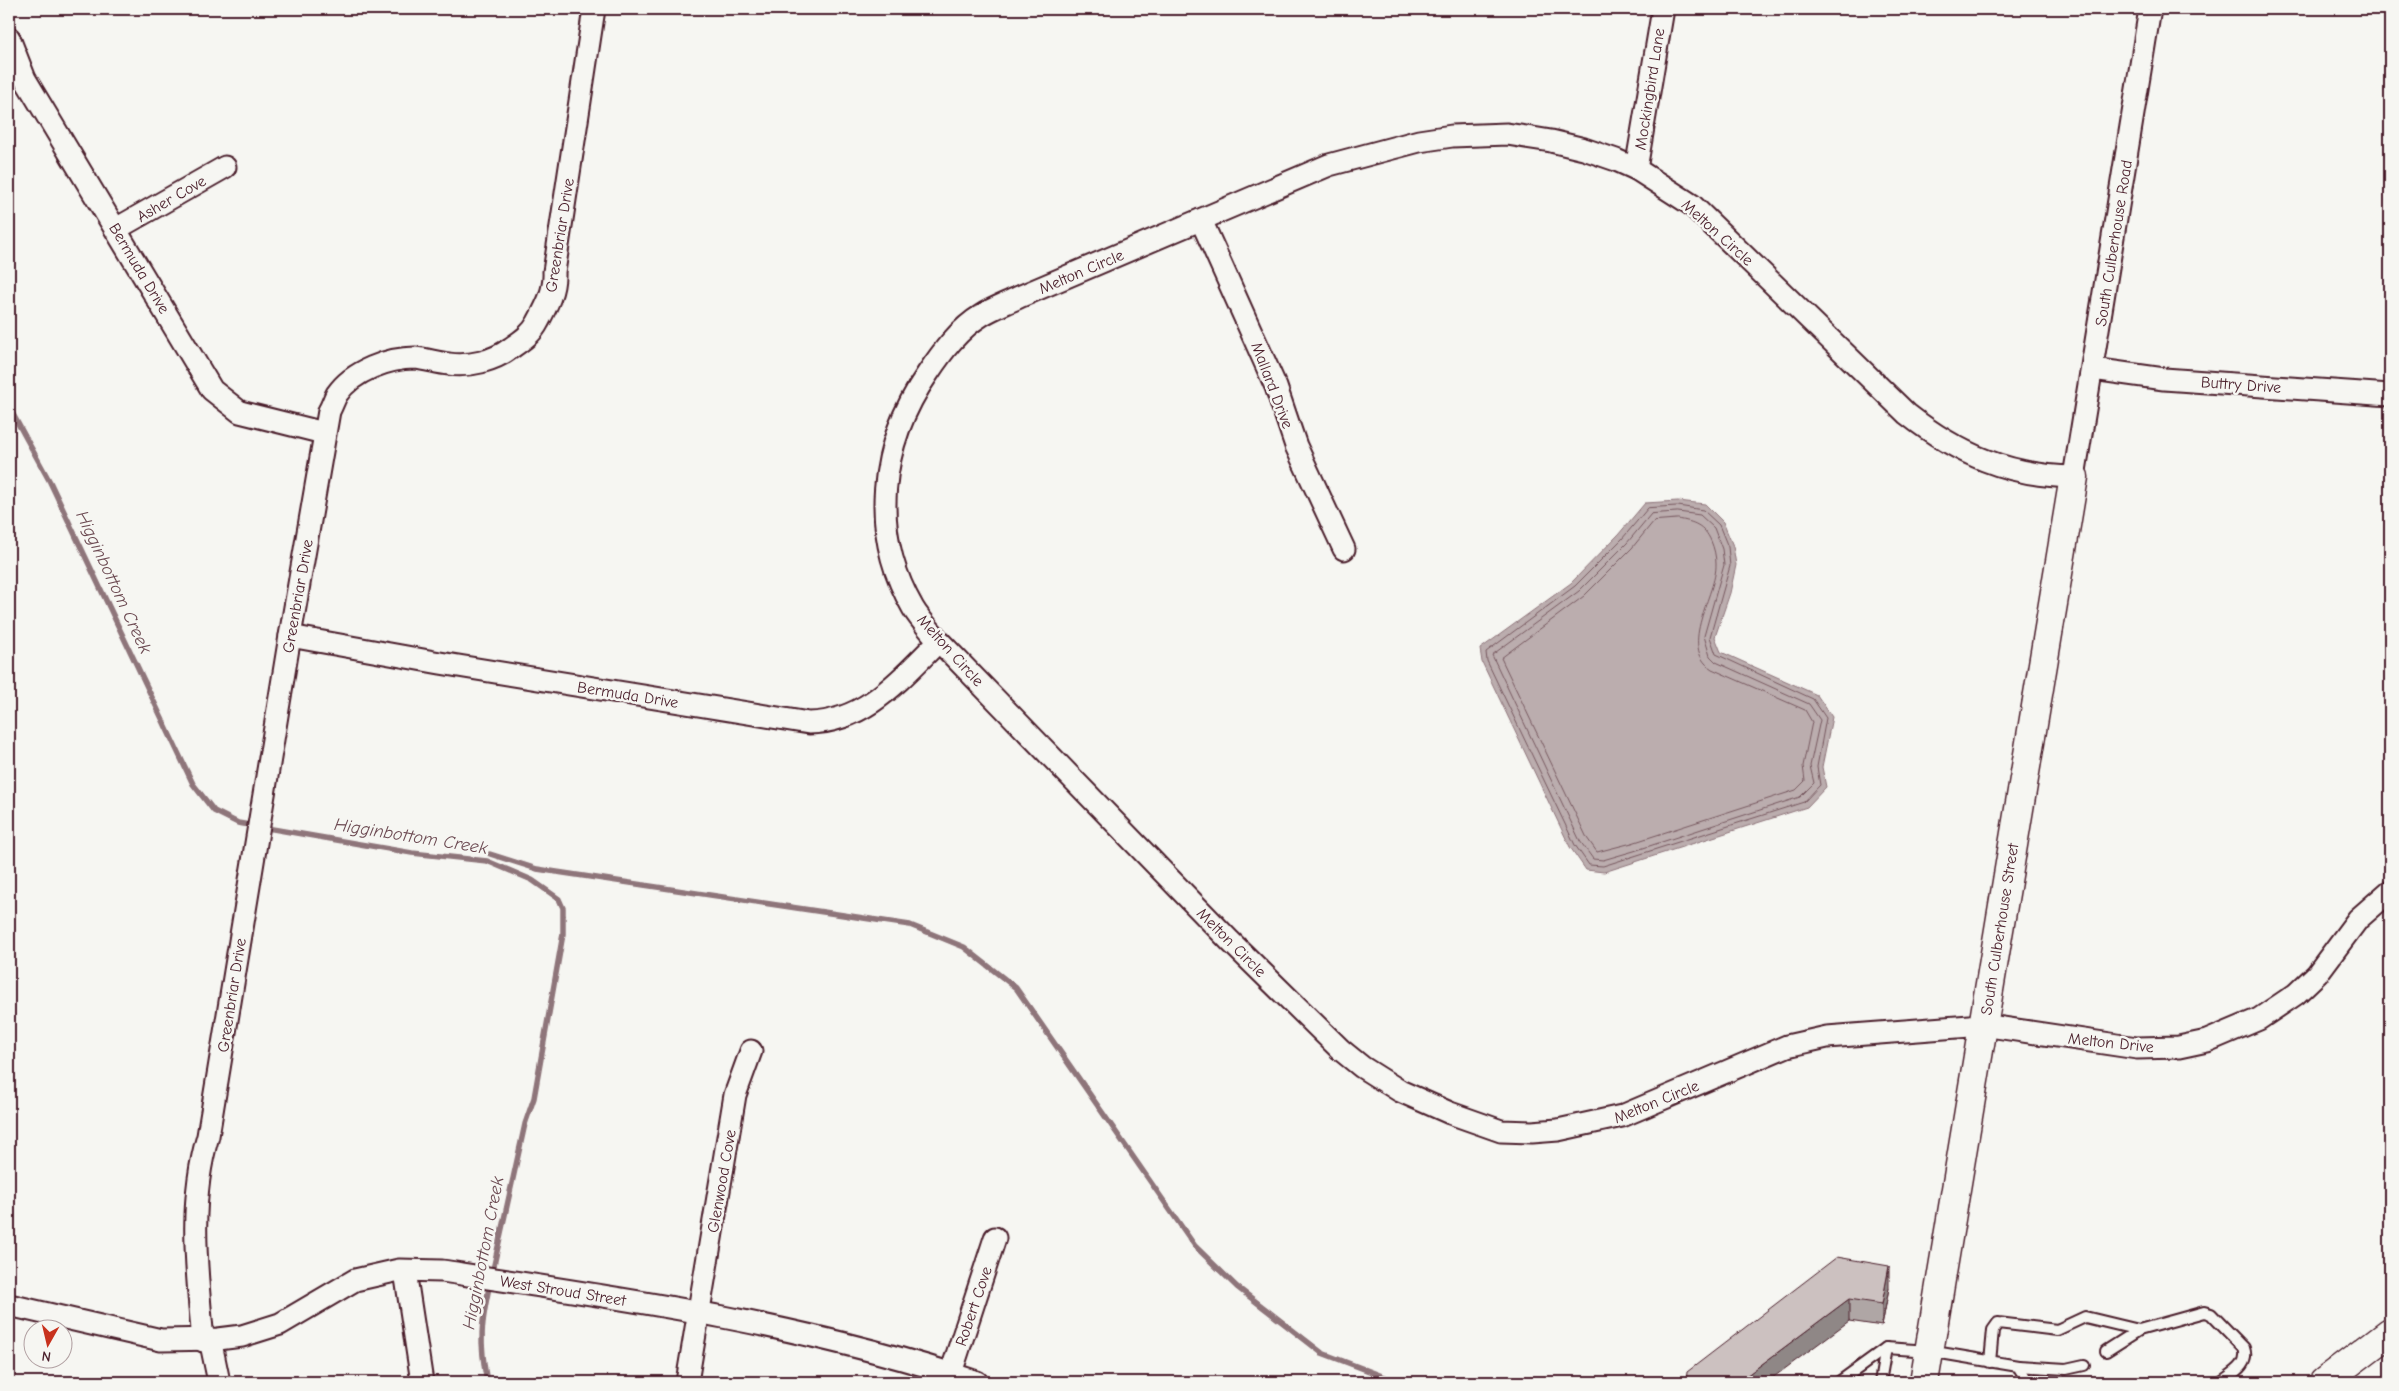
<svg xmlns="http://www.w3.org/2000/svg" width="2399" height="1391" font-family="'Comic Neue',sans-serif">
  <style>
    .water { fill: #bbadae; stroke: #8e747a }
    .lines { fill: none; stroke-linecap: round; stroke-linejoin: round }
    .shore { stroke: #77585f; stroke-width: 1 }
    .stream { stroke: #8e747a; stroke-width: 5.5 }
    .lane-casing { stroke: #4a1f2b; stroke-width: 14 }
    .street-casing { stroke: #4a1f2b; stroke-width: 25 }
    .secondary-casing { stroke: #4a1f2b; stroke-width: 31 }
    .primary-casing { stroke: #4a1f2b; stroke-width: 31 }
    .lane { stroke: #f6f6f2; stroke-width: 10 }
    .street { stroke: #f6f6f2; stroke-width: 21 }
    .secondary { stroke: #f6f6f2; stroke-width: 28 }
    .primary { stroke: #f6f6f2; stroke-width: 28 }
    .wall { fill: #afa6a5; stroke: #4a1f2b }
    .shaded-wall { fill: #8f8786; stroke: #4a1f2b }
    .building { fill: #ccc1c0; stroke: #4a1f2b }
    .labels { text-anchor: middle; stroke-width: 5; stroke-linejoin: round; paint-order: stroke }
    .street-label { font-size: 16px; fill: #4a1f2b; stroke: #f6f6f2 }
    .water-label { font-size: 18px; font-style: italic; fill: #6c4a52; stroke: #f6f6f2 }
  </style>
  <rect width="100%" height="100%" fill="#f6f6f2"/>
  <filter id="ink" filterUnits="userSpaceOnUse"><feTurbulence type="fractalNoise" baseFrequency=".02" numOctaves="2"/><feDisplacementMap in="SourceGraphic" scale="10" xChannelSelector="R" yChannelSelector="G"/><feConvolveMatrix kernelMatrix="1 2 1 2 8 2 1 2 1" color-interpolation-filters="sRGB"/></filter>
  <g filter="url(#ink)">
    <polygon class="water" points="1678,501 1705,504 1723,522 1733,546 1736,565 1730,593 1715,637 1721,652 1817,695 1832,717 1822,767 1826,787 1807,807 1604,872 1586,870 1570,847 1482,662 1480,649 1571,583 1618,535 1645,503"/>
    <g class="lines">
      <g class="shore">
        <polygon points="1678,506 1703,510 1719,525 1728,547 1730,566 1710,637 1716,654 1813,699 1826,718 1817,767 1820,785 1804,802 1603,866 1589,865 1575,845 1487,661 1486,652 1575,586 1622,539 1648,508"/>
        <polygon points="1678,512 1700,515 1714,528 1722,549 1724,565 1704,636 1710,656 1716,662 1809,704 1820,720 1810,766 1814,783 1800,797 1634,851 1603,860 1593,859 1580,841 1492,655 1579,591 1627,543 1651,514"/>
        <path d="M1678,519C1694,522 1704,525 1711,541C1714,548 1716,556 1716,564C1717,594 1677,646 1712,669L1805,710L1812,722L1803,766L1805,781L1796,790L1632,843L1597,852L1587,838L1501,658L1584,596L1632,548L1654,521Z"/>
      </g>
      <g class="stream">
        <polyline points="9,407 50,482 193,784 214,811 238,823 412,853 487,861 532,880 559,899 563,908 563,934 534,1098 525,1124 492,1274"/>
        <polyline points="490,854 537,869 910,925 964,947 1016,988 1195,1246 1237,1287 1322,1353 1398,1382"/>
        <path d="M487,1382C479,1341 481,1324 490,1283"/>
      </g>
      <g class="lane-casing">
        <g id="lane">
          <polyline points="2106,1351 2139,1330"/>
          <path d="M1990,1362L1993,1330L1998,1323L2057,1330L2085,1317L2139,1330L2204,1312L2211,1314L2244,1348C2250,1365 2233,1373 2221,1382"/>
          <polyline points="2018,1366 2066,1369 2084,1365"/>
          <polyline points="1839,1382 1886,1348 1929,1351 2018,1366 2028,1382"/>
          <polyline points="1880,1382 1886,1348"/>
        </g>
      </g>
      <g class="street-casing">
        <g id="street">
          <path d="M2150,9L2074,477C2008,476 1958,454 1907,414L1692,205L1636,169L1616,160L1584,149L1551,141L1507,134L1452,136L1419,141L1329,165L1019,297C1007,303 993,308 982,315C959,329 942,352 928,373C879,444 869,532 913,608C920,620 931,631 939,641L1230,941L1341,1050L1362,1067L1400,1091L1450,1113L1501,1131L1532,1132L1558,1130L1622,1116L1787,1046L1827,1037L1983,1025L2137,1048L2179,1047L2207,1041L2259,1019L2296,994L2317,974L2358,919L2390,891"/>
          <polyline points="9,38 25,79 212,390 240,412 324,433"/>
          <polyline points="1636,169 1663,9"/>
          <polyline points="1201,220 1276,387 1296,446 1344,549"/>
          <polyline points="116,229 225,167"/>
          <polyline points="2093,369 2164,379 2390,395"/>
          <path d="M290,636L440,663L809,723C866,722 901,678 939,641"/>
          <polyline points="405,1271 422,1382"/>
          <path d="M9,1305L161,1340L218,1339L242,1336L280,1324L355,1280L399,1270L442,1271C622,1298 804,1324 977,1382"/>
          <polyline points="210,1339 219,1382"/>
          <path d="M203,1341C197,1272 188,1203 208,1136L290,636L329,411C332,406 334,399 337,394C353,371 388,358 415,358C426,359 438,363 449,364C469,367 494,361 511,348C521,341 532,334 538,322C546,307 555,291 554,272L594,9"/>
          <polyline points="951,1373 995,1238"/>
          <polyline points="687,1382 735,1095 751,1051"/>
        </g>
      </g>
      <g class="secondary-casing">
        <polyline id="secondary" points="1924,1382 2074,477"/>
      </g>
      <g class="primary-casing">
        <polyline id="primary" points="2324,1382 2390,1332"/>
      </g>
      <use href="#lane" class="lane"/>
      <use href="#street" class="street"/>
      <use href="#secondary" class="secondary"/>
      <use href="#primary" class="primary"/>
    </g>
    <polygon class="wall" points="1837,1257 1889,1288 1882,1326 1849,1321"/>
    <g class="shaded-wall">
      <polygon points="1889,1266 1889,1288 1882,1326 1882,1304"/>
      <polygon points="1849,1299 1849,1321 1767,1382 1738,1382"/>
    </g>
    <polygon class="building" points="1837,1257 1889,1266 1882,1304 1849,1299 1738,1382 1686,1382 1687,1372"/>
  </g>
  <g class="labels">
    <g class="street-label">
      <text transform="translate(1649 89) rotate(-81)" y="6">Mockingbird Lane</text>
      <text transform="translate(171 198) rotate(-30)" y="6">Asher Cove</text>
      <text transform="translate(1718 232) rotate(42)" y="6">Melton Circle</text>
      <text transform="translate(559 235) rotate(-81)" y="6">Greenbriar Drive</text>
      <text transform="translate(2113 243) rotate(-81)" y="6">South Culberhouse Road</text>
      <text transform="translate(140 268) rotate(59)" y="6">Bermuda Drive</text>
      <text transform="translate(1081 271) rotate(-23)" y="6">Melton Circle</text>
      <text transform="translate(2241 384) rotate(4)" y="6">Buttry Drive</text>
      <text transform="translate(1273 385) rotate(69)" y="6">Mallard Drive</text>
      <text transform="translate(297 596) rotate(-80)" y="6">Greenbriar Drive</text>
      <text transform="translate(951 650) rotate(48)" y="6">Melton Circle</text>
      <text transform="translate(628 694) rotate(9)" y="6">Bermuda Drive</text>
      <text transform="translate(1999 929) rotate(-81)" y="6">South Culberhouse Street</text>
      <text transform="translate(1232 942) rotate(45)" y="6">Melton Circle</text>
      <text transform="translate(231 995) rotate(-81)" y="6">Greenbriar Drive</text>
      <text transform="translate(2111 1042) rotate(6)" y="6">Melton Drive</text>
      <text transform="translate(1656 1101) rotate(-22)" y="6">Melton Circle</text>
      <text transform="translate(721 1181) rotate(-80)" y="6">Glenwood Cove</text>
      <text transform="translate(563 1290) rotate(9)" y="6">West Stroud Street</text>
      <text transform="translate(973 1306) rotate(-71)" y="6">Robert Cove</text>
    </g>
    <g class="water-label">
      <text transform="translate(114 582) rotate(65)" y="6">Higginbottom Creek</text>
      <text transform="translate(411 836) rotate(9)" y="6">Higginbottom Creek</text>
      <text transform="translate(483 1253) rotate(-79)" y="6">Higginbottom Creek</text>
    </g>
  </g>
  <rect width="2399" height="1391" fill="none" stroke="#f6f6f2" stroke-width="30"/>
  <rect x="15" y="15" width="2369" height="1361" fill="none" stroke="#4a1f2b" stroke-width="2" filter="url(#ink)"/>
  <g transform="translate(48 1344) rotate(188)"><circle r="24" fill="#f6f6f2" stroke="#b1a0a2"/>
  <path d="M0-4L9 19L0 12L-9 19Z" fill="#c8321e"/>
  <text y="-8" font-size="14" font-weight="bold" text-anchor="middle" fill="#4a1f2b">N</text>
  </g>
</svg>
